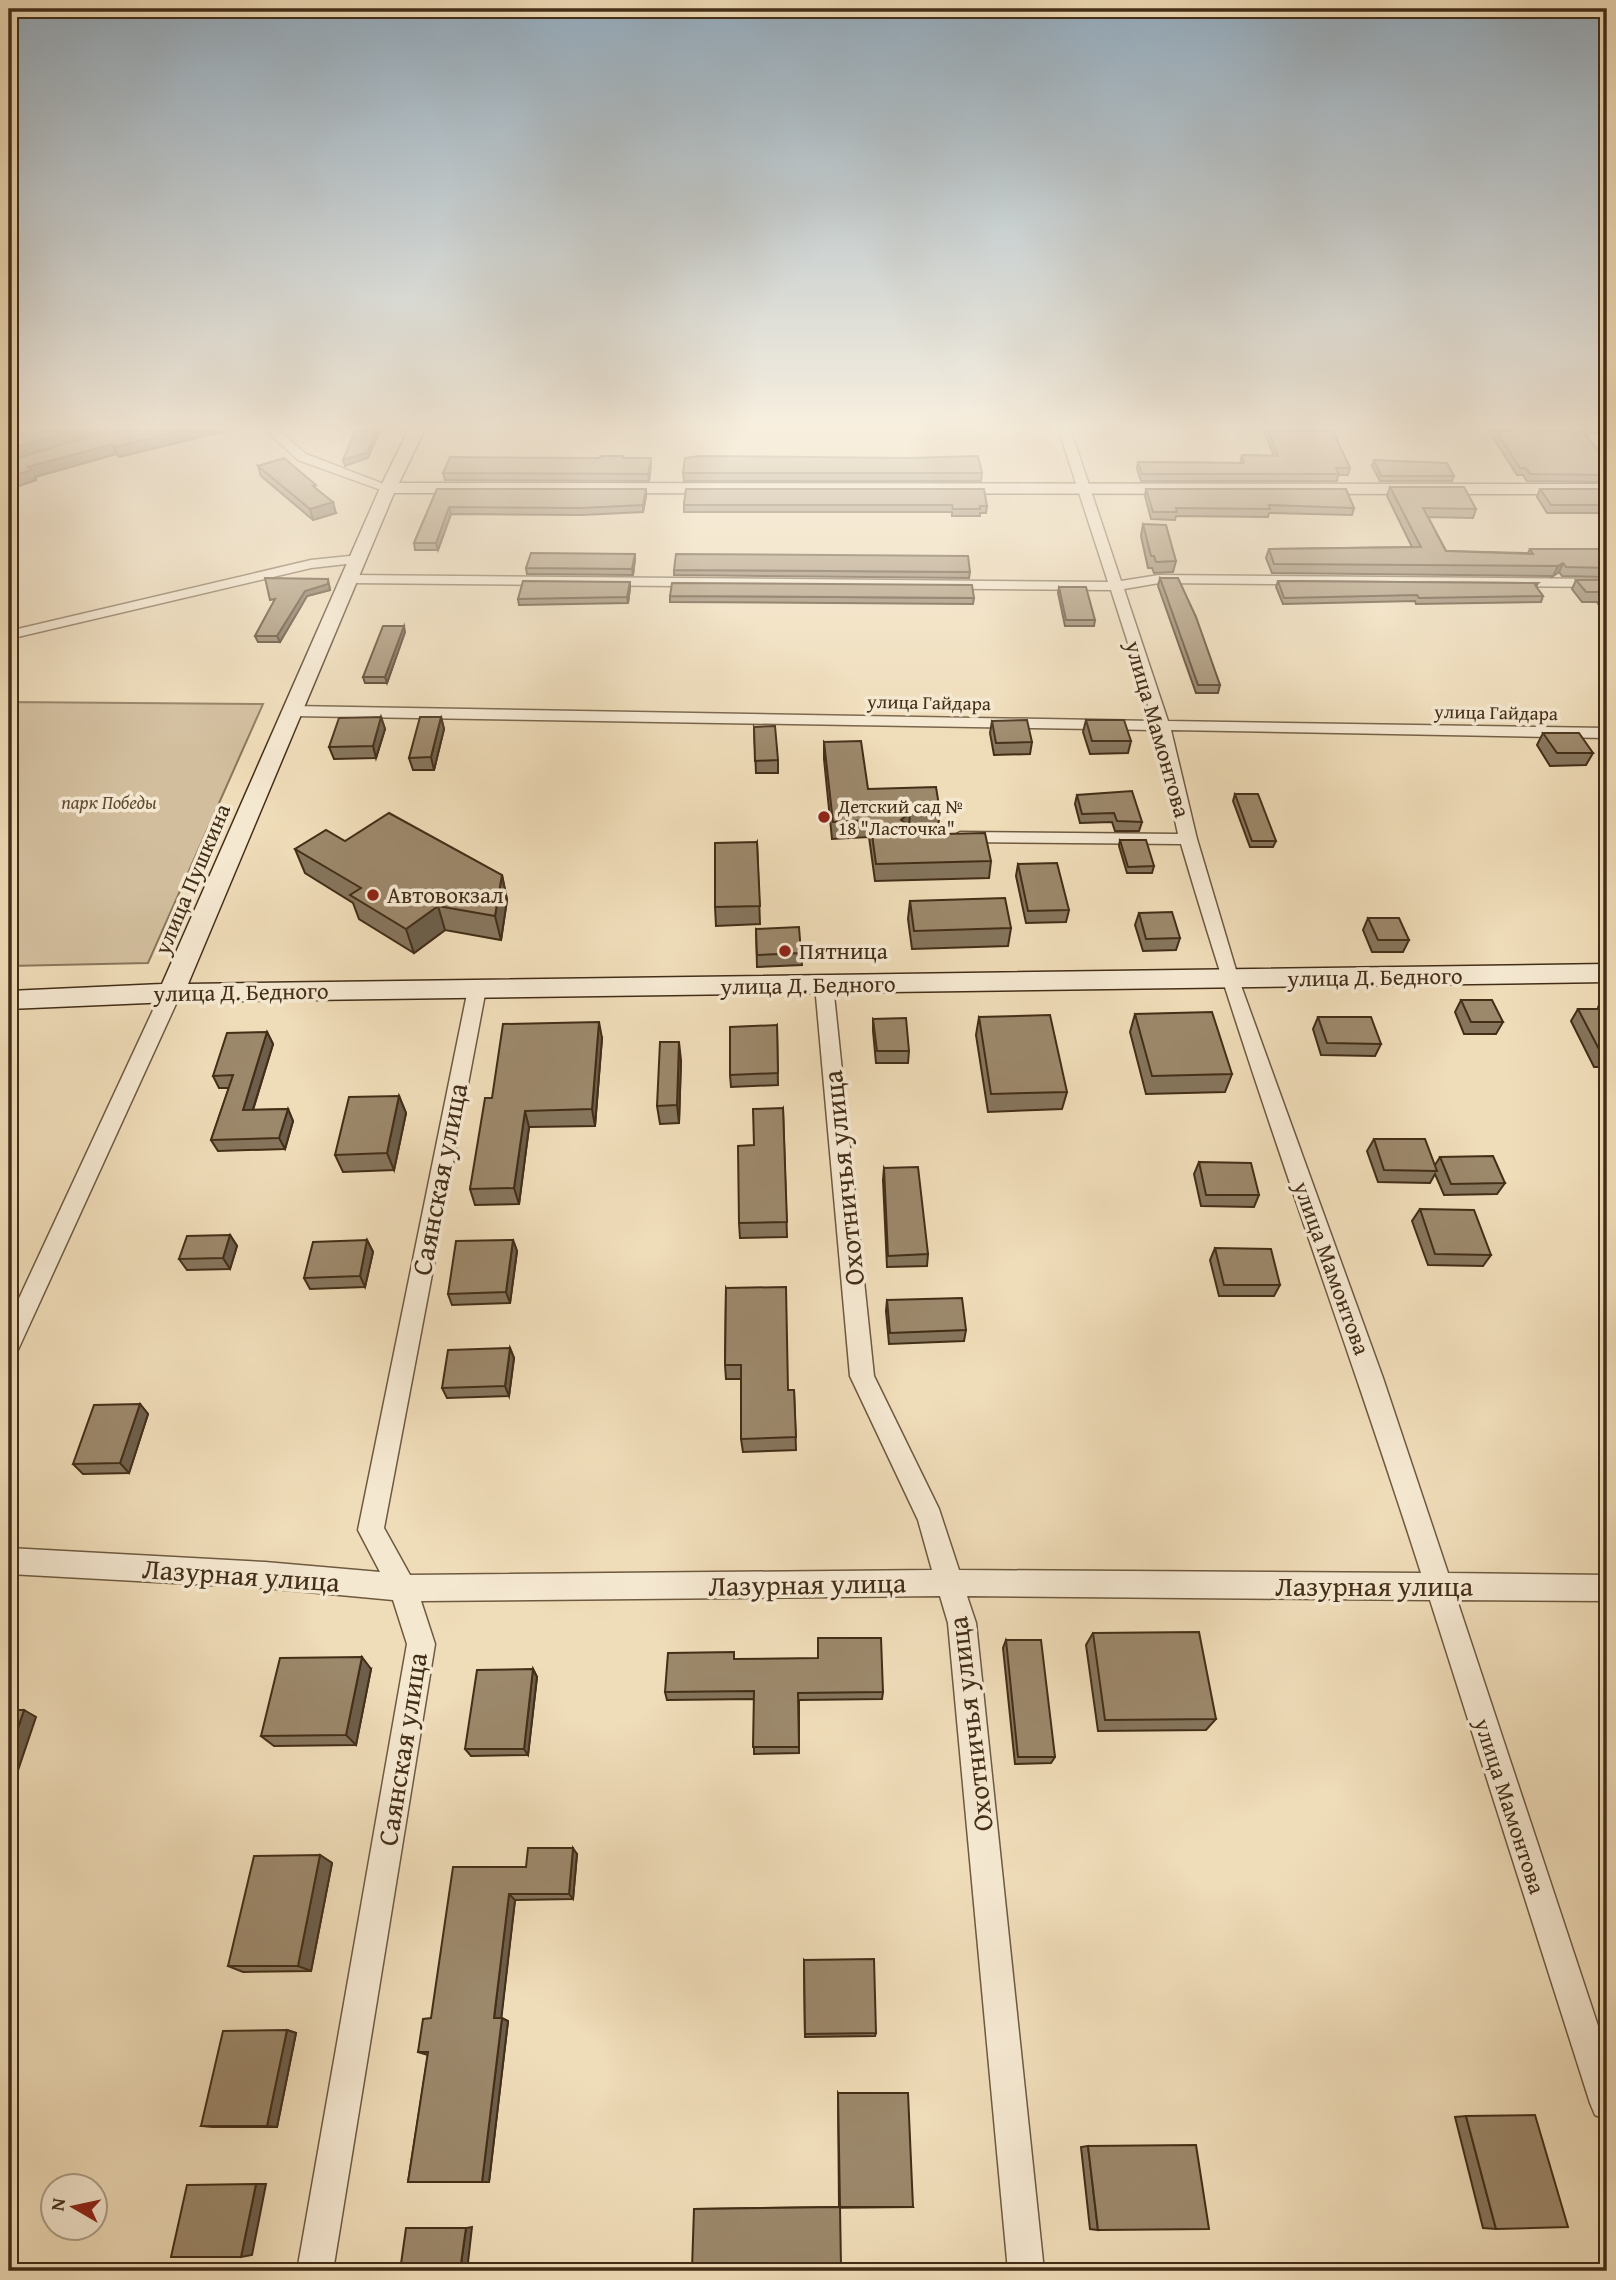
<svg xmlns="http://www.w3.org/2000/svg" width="1616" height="2280" font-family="'Gentium Book Plus',serif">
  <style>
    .green { fill: #d2be9d; stroke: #8a765a; stroke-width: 2 }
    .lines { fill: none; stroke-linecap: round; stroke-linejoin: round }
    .street-casing { stroke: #6e5a3f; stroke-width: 3 }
    .secondary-casing { stroke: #432e17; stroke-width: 3 }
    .street { fill: #f5e8d1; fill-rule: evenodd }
    .secondary { fill: #f5e8d1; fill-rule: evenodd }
    .wall { fill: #86755c; stroke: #432e17; stroke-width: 2 }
    .shaded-wall { fill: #6d5f4b; stroke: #432e17; stroke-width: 2 }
    .building { fill: #9c886b; stroke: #432e17; stroke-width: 2 }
    .poi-dot { fill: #8f2418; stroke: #f5e8d1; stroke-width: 2.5 }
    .labels { text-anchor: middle; stroke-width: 7; stroke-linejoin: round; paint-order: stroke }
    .far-street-label { font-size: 19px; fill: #432e17; stroke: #f5e8d1 }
    .far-park-label { font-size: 19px; font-style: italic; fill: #604b32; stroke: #f5e8d1 }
    .far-poi-label { font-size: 19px; fill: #432e17; stroke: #f5e8d1; text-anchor: start }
    .street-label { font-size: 23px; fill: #432e17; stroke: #f5e8d1 }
    .poi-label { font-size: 23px; fill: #432e17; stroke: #f5e8d1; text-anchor: start }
    .near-street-label { font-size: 28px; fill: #432e17; stroke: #f5e8d1 }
  </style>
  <rect width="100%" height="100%" fill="#efdcb8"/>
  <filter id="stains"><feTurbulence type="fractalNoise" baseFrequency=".00286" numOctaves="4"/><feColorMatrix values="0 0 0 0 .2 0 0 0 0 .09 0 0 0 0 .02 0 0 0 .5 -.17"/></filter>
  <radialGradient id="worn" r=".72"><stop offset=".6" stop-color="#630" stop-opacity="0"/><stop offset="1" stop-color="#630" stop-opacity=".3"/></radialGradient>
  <polygon class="green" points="9,702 263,704 148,963 9,966"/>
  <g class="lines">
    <g class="street-casing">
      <g id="street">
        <polygon points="267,431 280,431 306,454 394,488 384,491 298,460"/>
        <path d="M1059,431H1071L1121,581L1159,575L1607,579V587L1159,583L1124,589L1168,721L1607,728V738L1171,730L1197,839L1239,980L1383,1378L1448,1573L1607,1575V1601L1457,1600L1607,2053V2120L1595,2115L1590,2103L1430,1600L967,1596L976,1623L1044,2271H1008L948,1623L940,1596L421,1601L435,1644L333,2271H297L407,1644L393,1600L265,1588L9,1574V1548L265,1562L380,1572L358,1530L469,984H483L486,989L384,1528L410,1575L932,1570L918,1520L850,1376L815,985L824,978L833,985L874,1376L939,1509L959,1570L1421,1573C1343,1329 1253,1090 1181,844L960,842L951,837L960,832L1178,834L1155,730L293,716L285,711L293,706L1153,721L1111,590L351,583L344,579L351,575L1108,582Z"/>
        <polygon points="359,555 366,559 364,562 311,568 9,639 9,631 311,560"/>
        <polygon points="171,986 181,993 17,1352 9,1355 9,1320 161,993"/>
      </g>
    </g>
    <g class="secondary-casing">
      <polygon id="secondary" points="408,431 424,431 399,483 1607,484 1607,494 394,493 188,984 1607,964 1607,982 171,1002 9,1009 9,991 162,984 380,488"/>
    </g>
    <use href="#street" class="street"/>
    <use href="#secondary" class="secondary"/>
  </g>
  <g class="wall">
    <polygon points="15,431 225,431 119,457 116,454 35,477 36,480 9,489 19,435"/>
    <polygon points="1264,431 1333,431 1350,468 1348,475 1338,475 1337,481 1141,481 1137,469 1138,462 1240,463 1242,455 1274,456"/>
    <polygon points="1489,431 1599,431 1598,433 1585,433 1607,462 1607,482 1527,481 1523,475 1517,475"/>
    <polygon points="623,456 624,458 651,458 651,465 649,481 445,480 443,473"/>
    <polygon points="1374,460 1454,476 1452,481 1380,481 1372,466"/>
    <polygon points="258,466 336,513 313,520 261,476"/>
    <polygon points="683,473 982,473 981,481 684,481"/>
    <polygon points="1390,487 1476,509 1473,518 1428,517 1446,551 1528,553 1530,549 1607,549 1607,577 1562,576 1559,572 1553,576 1272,573 1266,558 1269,549 1412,547 1387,496"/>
    <polygon points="437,489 646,489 646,496 643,512 582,515 451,514 438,550 415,550 414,543"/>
    <polygon points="686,489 987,506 986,513 980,513 980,516 952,516 952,512 684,512 684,505"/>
    <polygon points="1146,489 1354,508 1352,515 1269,513 1268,517 1176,516 1175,520 1151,519 1145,496"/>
    <polygon points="1540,489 1607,489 1607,513 1547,513 1537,497"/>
    <polygon points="1143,524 1176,561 1173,572 1154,573 1152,568 1148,568 1141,536"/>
    <polygon points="635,559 633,575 527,574 526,568"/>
    <polygon points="674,570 970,572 969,578 674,575"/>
    <polygon points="1160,578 1220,685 1218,693 1196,693 1158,586"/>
    <polygon points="1576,580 1607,580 1607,607 1600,607 1597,602 1582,602 1572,589"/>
    <polygon points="1278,581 1538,583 1536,587 1543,596 1541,602 1416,604 1415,601 1283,604 1276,587"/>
    <polygon points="329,585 330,590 307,596 280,642 258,642 255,636 272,605"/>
    <polygon points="1059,587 1095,620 1094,626 1065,626 1058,593"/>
    <polygon points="630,588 628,603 519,605 518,599"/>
    <polygon points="670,596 974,598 973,604 670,602"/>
    <polygon points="405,632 387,683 365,683 363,677"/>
    <polygon points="381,717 385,729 376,758 334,759 329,747"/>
    <polygon points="441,717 444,729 434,770 413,770 409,758"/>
    <polygon points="1086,720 1131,741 1128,753 1090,754 1083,732"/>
    <polygon points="992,721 1032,742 1030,754 994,755 990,733"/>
    <polygon points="754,727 778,760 778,773 756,773"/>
    <polygon points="1543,733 1593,753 1586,765 1550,766 1537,745"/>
    <polygon points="824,742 868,789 940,812 938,827 943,834 991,861 989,878 875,881 869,837 832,839 824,759"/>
    <polygon points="1235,794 1276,841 1273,847 1250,847 1233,801"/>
    <polygon points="1077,795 1142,822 1139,831 1115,831 1112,822 1080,823 1075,804"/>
    <polygon points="1120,840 1154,866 1152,873 1127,873 1119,846"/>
    <polygon points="345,841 502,875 507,900 501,940 445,930 414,953 359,919 353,903 305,873 295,849"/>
    <polygon points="757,842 760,924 716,926 715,907"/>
    <polygon points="1018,864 1069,910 1066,922 1026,923 1016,876"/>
    <polygon points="910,901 1011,928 1008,946 912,949 908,919"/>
    <polygon points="1139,913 1180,938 1176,950 1143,951 1135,925"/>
    <polygon points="1368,918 1409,940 1403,952 1372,952 1363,930"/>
    <polygon points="756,929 801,953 802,965 757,967"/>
    <polygon points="1606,994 1607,994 1607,1067 1594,1067 1571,1021 1578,1009 1599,1009 1598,1007"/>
    <polygon points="1461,1000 1503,1022 1496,1034 1464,1034 1455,1012"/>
    <polygon points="1135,1014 1232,1074 1225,1092 1146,1094 1130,1032"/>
    <polygon points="979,1017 1067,1092 1062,1109 988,1112 976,1035"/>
    <polygon points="1318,1017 1381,1044 1375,1056 1321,1055 1313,1029"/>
    <polygon points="873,1019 909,1051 908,1063 876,1063 873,1031"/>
    <polygon points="777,1025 778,1085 731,1087 730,1075"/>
    <polygon points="267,1032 273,1044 253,1110 288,1109 293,1121 285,1149 218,1151 211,1140 229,1088 219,1088 213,1076"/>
    <polygon points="602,1038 595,1126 529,1127 519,1204 475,1205 470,1189 492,1098"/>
    <polygon points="681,1060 679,1123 660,1124 657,1106"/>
    <polygon points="399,1096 406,1113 394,1170 343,1172 335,1155"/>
    <polygon points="783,1108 787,1237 740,1238 739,1223 754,1145"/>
    <polygon points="1374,1139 1435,1165 1440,1157 1505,1183 1497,1194 1444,1195 1435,1174 1430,1183 1378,1182 1367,1151"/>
    <polygon points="1199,1162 1259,1195 1254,1207 1201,1206 1194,1174"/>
    <polygon points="884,1168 928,1254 927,1266 887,1267 883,1180"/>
    <polygon points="1420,1209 1491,1255 1483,1266 1428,1265 1412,1221"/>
    <polygon points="230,1235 237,1246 230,1269 187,1270 179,1259"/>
    <polygon points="367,1240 373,1252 365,1287 310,1289 304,1278"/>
    <polygon points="513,1240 517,1251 510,1303 452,1305 448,1294"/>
    <polygon points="1215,1248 1280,1285 1274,1296 1219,1296 1210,1260"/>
    <polygon points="726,1288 788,1390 794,1390 796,1450 743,1452 741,1439 741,1379 726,1379 725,1365"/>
    <polygon points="887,1300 966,1330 964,1341 889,1344 886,1311"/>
    <polygon points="510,1348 514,1358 509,1396 447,1398 442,1388"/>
    <polygon points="140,1404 148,1414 129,1473 83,1474 73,1464"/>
    <polygon points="1093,1633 1216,1719 1206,1730 1098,1731 1086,1645"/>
    <polygon points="1006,1640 1055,1757 1051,1763 1015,1764 1003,1648"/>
    <polygon points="735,1659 883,1692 882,1699 799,1700 799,1753 754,1754 754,1699 667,1700 665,1692"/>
    <polygon points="371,1669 356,1745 274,1746 261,1736"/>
    <polygon points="533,1669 537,1677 528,1755 471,1756 465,1749"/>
    <polygon points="577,1854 573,1899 515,1900 501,2018 508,2021 489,2182 408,2182 428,2055 418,2052 431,2018 526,1867"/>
    <polygon points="320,1855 332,1863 311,1971 243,1972 228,1966"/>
    <polygon points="804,1960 876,2033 875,2036 805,2037"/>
    <polygon points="287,2030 296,2033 277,2127 212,2127 201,2126"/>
    <polygon points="838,2093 913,2207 694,2209 839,2207"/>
    <polygon points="1466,2116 1496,2229 1483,2228 1455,2117"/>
    <polygon points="1088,2146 1098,2230 1090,2229 1081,2147"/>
    <polygon points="1576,2266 1598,2268 1599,2271 1490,2271 1489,2267"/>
  </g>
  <g class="shaded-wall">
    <polygon points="73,431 114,431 9,460 9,449"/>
    <polygon points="180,431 225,431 119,457 115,447"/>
    <polygon points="376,431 380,431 368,458 345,466 343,460"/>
    <polygon points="112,444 116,454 35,477 36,480 9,489 9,477 28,467"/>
    <polygon points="651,458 651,465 649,481 648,474"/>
    <polygon points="646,489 646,496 643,512 643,505"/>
    <polygon points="333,502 336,513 313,520 310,509"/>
    <polygon points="449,507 451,514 438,550 436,543"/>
    <polygon points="635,554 635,559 633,575 632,569"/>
    <polygon points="1563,563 1559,572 1553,576 1558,566"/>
    <polygon points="328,579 330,590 307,596 280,642 277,636 305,591"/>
    <polygon points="630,582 630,588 628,603 627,597"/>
    <polygon points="404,626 405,632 387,683 385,677"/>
    <polygon points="381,717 385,729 376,758 373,746"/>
    <polygon points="441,717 444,729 434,770 431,757"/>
    <polygon points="910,812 909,829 901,820"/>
    <polygon points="502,875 507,900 501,940 495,916"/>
    <polygon points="438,906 445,930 414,953 406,929"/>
    <polygon points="599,1022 602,1038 595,1126 592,1109"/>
    <polygon points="267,1032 273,1044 249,1122 243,1110"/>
    <polygon points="679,1042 681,1060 679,1123 677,1105"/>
    <polygon points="399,1096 406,1113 394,1170 387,1153"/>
    <polygon points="288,1109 293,1121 285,1149 279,1138"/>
    <polygon points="525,1111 529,1127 519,1204 514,1188"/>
    <polygon points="230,1235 237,1246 230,1269 223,1258"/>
    <polygon points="367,1240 373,1252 365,1287 360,1276"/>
    <polygon points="513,1240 517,1251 510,1303 506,1292"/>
    <polygon points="510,1348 514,1358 509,1396 505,1386"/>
    <polygon points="140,1404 148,1414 129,1473 120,1463"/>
    <polygon points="362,1657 371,1669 356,1745 346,1735"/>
    <polygon points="533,1669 537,1677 528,1755 524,1749"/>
    <polygon points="24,1710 36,1717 9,1797 9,1755"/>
    <polygon points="573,1848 577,1854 573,1899 569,1894"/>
    <polygon points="320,1855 332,1863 311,1971 298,1966"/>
    <polygon points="509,1894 515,1900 501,2021 494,2018"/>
    <polygon points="502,2018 508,2021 489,2182 482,2182"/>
    <polygon points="287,2030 296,2033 277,2127 267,2126"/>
    <polygon points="256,2184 266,2184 252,2255 241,2257"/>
    <polygon points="472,2227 467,2271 460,2271 466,2228"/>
  </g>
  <g class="building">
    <polygon points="20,431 73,431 9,449 9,438 22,434"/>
    <polygon points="106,431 180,431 115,447 112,444 28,467 32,470 9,477 9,461"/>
    <polygon points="355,431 376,431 367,453 343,460"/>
    <polygon points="1268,431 1333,431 1350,468 1336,468 1339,474 1142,474 1138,462 1244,463 1242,455 1278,456"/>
    <polygon points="1496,431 1583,431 1607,462 1607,475 1530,474 1526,468 1520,468"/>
    <polygon points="600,456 623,456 623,458 651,458 648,474 443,473 450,457 600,458"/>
    <polygon points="700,456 908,458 978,456 982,473 683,473 685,458"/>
    <polygon points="284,458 316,485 313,486 333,502 310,509 258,466"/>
    <polygon points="1374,460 1447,463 1454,476 1381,476"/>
    <polygon points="1390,487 1464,487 1476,509 1423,508 1446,551 1533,554 1530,549 1607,549 1607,568 1566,567 1563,563 1558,566 1274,564 1269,549 1421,547"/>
    <polygon points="437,489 646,489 643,505 581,508 449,507 436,543 414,543"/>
    <polygon points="686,489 984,489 987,506 980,506 980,509 953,509 952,505 684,505"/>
    <polygon points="1146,489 1346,489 1354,508 1269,505 1270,509 1176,508 1177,512 1153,512"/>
    <polygon points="1540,489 1607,489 1607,505 1551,505"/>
    <polygon points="1143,524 1166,525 1176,561 1156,562 1154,556 1151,556"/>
    <polygon points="531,553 635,554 632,569 526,568"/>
    <polygon points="676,554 968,556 970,572 674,570"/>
    <polygon points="265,578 328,579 328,584 305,591 277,636 255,636 275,599 270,600"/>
    <polygon points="1160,578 1178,578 1196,617 1220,685 1198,685"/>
    <polygon points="1576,580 1607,580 1607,597 1605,597 1601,592 1586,592"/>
    <polygon points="523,581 630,582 627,597 518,599"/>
    <polygon points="1278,581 1538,583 1535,585 1543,596 1419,598 1417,595 1284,598"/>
    <polygon points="672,583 972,585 974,598 670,596"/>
    <polygon points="1059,587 1086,587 1095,620 1066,620"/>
    <polygon points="383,626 404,626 385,677 363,677"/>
    <polygon points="381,717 373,746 329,747 339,718"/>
    <polygon points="420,717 441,717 431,757 409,758"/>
    <polygon points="1027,720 1032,742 996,743 992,721"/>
    <polygon points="1086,720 1124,720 1131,741 1092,741"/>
    <polygon points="775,726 778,760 755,761 754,727"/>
    <polygon points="1543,733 1579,733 1593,753 1557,753"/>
    <polygon points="861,741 868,789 936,787 940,812 910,812 901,820 910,826 942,827 943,834 985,833 991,861 876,864 870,820 833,822 824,742"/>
    <polygon points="1132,791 1142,822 1117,821 1114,813 1082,814 1077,795"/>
    <polygon points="1235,794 1258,794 1276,841 1252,841"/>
    <polygon points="389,813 502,875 495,916 438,906 406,929 350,895 361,888 295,849 326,830 345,841"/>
    <polygon points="1120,840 1146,840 1154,866 1128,867"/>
    <polygon points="757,842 760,906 715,907 715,843"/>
    <polygon points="1057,863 1069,910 1028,911 1018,864"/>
    <polygon points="1005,898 1011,928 914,931 910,901"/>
    <polygon points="1172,912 1180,938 1146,939 1139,913"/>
    <polygon points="1368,918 1399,918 1409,940 1378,940"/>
    <polygon points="799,927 801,953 757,955 756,929"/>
    <polygon points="1461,1000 1492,1000 1503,1022 1471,1022"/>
    <polygon points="1578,1009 1602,1009 1607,1020 1607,1055 1602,1055"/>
    <polygon points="1212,1012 1232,1074 1152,1076 1135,1014"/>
    <polygon points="1050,1015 1067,1092 991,1094 979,1017"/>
    <polygon points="1318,1017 1371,1017 1381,1044 1327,1043"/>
    <polygon points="906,1018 909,1051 877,1051 873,1019"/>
    <polygon points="599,1022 592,1109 525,1111 514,1188 470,1189 485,1098 492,1098 503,1024"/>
    <polygon points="777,1025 778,1073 730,1075 730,1027"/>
    <polygon points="267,1032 243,1110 288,1109 279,1138 211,1140 233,1075 213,1076 227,1033"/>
    <polygon points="660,1042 679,1042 677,1105 657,1106"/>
    <polygon points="399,1096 387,1153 335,1155 349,1097"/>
    <polygon points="783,1108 787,1222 739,1223 738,1146 754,1145 753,1109"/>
    <polygon points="1374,1139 1425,1139 1437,1171 1384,1170"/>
    <polygon points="1493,1156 1505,1183 1451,1184 1440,1157"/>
    <polygon points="1199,1162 1251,1163 1259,1195 1206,1195"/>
    <polygon points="918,1167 928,1254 888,1256 884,1168"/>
    <polygon points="1420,1209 1474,1210 1491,1255 1435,1254"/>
    <polygon points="230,1235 223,1258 179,1259 187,1236"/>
    <polygon points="367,1240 360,1276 304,1278 313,1242"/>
    <polygon points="513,1240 506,1292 448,1294 456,1241"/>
    <polygon points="1215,1248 1271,1249 1280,1285 1224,1285"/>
    <polygon points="786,1287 788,1390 794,1390 796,1437 741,1439 741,1365 725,1365 726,1288"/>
    <polygon points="962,1298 966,1330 890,1333 887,1300"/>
    <polygon points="510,1348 505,1386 442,1388 448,1350"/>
    <polygon points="140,1404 120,1463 73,1464 94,1405"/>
    <polygon points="1199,1632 1216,1719 1105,1720 1093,1633"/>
    <polygon points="818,1638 881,1638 883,1692 798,1693 799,1747 753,1747 754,1691 665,1692 668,1653 734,1652 734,1659 818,1658"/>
    <polygon points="1006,1640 1041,1640 1055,1757 1018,1757"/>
    <polygon points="362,1657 346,1735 261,1736 280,1658"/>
    <polygon points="533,1669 524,1749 465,1749 477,1670"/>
    <polygon points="9,1710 24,1710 9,1755"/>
    <polygon points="528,1848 573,1848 569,1894 509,1894 494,2018 502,2018 482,2182 408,2182 428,2052 418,2052 423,2019 431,2018 453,1867 526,1867"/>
    <polygon points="320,1855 298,1966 228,1966 254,1856"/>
    <polygon points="874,1959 876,2033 805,2034 804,1960"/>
    <polygon points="287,2030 267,2126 201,2126 223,2031"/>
    <polygon points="838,2093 908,2093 913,2207 840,2207"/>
    <polygon points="1535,2115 1568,2227 1496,2229 1466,2116"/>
    <polygon points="1196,2145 1209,2229 1098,2230 1088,2146"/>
    <polygon points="256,2184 241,2257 171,2257 187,2185"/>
    <polygon points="840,2207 841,2267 692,2269 694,2209"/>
    <polygon points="406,2228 466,2228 460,2271 400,2271"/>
    <polygon points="1598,2268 1599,2271 1509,2271 1508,2270"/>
  </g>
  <linearGradient id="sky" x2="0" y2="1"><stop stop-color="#93acbf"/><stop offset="0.57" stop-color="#f8efdf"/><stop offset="1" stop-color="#f8efdf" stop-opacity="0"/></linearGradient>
  <rect width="1616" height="750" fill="url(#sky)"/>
  <g class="poi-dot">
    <circle cx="824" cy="817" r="7"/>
    <circle cx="373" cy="895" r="7"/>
    <circle cx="785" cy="951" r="7"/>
  </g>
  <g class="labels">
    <g class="far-street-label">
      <text transform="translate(929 702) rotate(1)" y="7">улица Гайдара</text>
      <text transform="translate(1496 712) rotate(1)" y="7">улица Гайдара</text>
    </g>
    <g class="far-park-label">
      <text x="109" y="809">парк Победы</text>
    </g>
    <g class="far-poi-label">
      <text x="838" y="813">Детский сад №<tspan x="838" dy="22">18 "Ласточка"</tspan></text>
    </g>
    <g class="street-label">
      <text transform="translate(1158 729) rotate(74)" y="8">улица Мамонтова</text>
      <text transform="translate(192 879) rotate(-67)" y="8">улица Пушкина</text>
      <text transform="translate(1375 977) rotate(-1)" y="8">улица Д. Бедного</text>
      <text transform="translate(808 985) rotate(-1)" y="8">улица Д. Бедного</text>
      <text transform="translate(241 992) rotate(-1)" y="8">улица Д. Бедного</text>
      <text transform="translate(1332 1268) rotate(70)" y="8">улица Мамонтова</text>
      <text transform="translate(1510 1806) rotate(72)" y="8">улица Мамонтова</text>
    </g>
    <g class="poi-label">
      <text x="387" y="903">Автовокзал</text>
      <text x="799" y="959">Пятница</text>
    </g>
    <g class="near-street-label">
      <text transform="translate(843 1178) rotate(-96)" y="10">Охотничья улица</text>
      <text transform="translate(439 1179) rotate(-79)" y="10">Саянская улица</text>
      <text transform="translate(241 1575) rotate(4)" y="10">Лазурная улица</text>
      <text transform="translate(807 1584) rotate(-1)" y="10">Лазурная улица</text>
      <text x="1374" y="1596">Лазурная улица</text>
      <text transform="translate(970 1724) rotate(-97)" y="10">Охотничья улица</text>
      <text transform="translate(402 1749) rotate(-81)" y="10">Саянская улица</text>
    </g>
  </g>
  <rect width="1616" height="2280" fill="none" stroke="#efdcb8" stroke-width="35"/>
  <rect x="10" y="10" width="1595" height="2259" fill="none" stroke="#432e17" stroke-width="3.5"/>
  <rect x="18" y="18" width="1581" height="2245" fill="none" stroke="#432e17" stroke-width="2"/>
  <g transform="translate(74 2207) rotate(279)"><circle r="33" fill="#f5e8d1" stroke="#ae9e87" stroke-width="2"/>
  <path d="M0-5L12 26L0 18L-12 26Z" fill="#8f2418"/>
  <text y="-10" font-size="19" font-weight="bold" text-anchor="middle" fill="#432e17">N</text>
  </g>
  <rect width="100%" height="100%" filter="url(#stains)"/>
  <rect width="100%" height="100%" fill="url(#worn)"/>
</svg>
